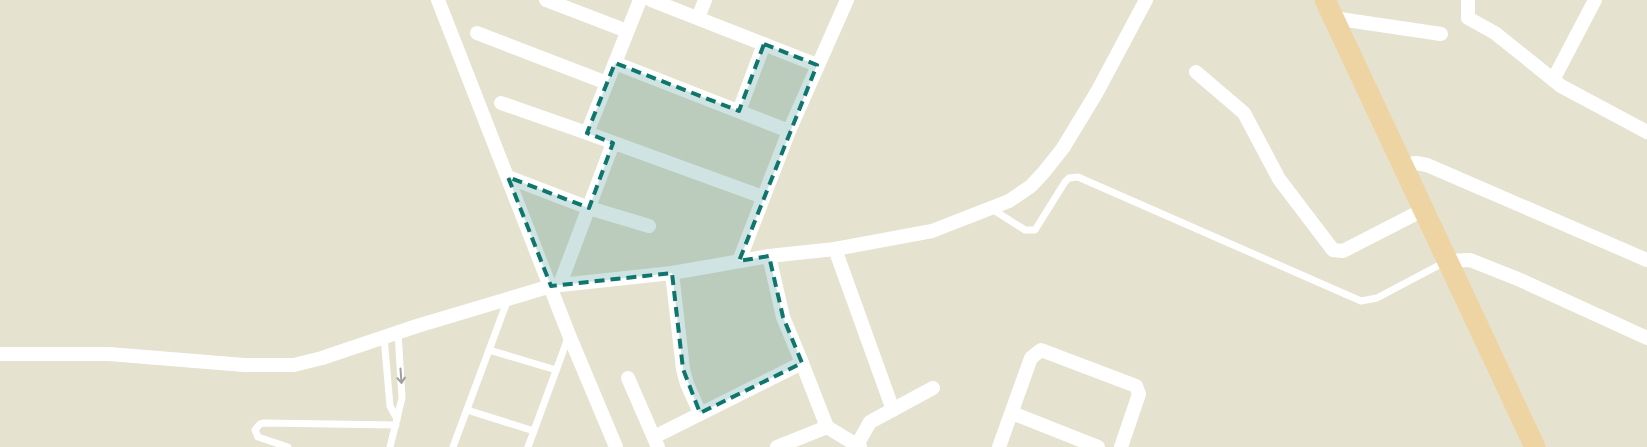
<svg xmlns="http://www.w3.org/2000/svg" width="1647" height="447" font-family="Mulish,sans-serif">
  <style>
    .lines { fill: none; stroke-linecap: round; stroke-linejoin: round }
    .service { stroke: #fff; stroke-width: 7 }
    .minor { stroke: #fff; stroke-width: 14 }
    .primary { stroke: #eed4a2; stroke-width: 21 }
    .oneway { stroke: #9f9e9c }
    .marked { fill: #0f766e; fill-opacity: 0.2; stroke: #0f766e; stroke-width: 4; stroke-dasharray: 10 6; stroke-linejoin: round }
  </style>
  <rect width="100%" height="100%" fill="#e6e2d0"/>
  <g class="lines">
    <g class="service">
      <polyline points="992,209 1025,230 1035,230 1065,182 1069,178 1078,177 1361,301 1377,298 1445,262"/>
      <polyline points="384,337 390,406 397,419"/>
      <polyline points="489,350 556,370"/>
      <polyline points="467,410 534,431"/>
      <polyline points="288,447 258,437 255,430 260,424 264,423 396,425"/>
      <polyline points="390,447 402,398 398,332"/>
      <polyline points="453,447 508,299"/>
      <polyline points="528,447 568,338"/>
    </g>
    <g class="minor">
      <polyline points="438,0 569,335 616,447"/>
      <polyline points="546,0 627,31"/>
      <polyline points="640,0 587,133 763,197"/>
      <polyline points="651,0 817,65"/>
      <polyline points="1468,0 1468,18 1495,33 1561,86 1647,132"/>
      <polyline points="698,18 705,0"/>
      <polyline points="1333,18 1441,34"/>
      <polyline points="477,33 607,83"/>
      <polyline points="615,63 789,131"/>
      <polyline points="1196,72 1244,113 1279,179 1333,250 1343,251 1423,210"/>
      <polyline points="1553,80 1595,0"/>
      <polyline points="501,103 587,133"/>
      <polyline points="739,111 764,44"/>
      <polyline points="1402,165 1416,163 1427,165 1647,260"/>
      <polyline points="508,177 589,208 649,226"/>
      <polyline points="835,249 893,410"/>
      <polyline points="769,256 783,317 802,363"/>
      <polyline points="739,261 789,131 847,0"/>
      <polyline points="1447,261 1470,260 1518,279 1647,338"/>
      <polyline points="672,273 683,369 687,384 700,413"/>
      <polyline points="560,284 613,143"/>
      <polyline points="0,354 109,354 244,365 294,365 322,358 417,326 551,286 672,273 769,256 835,249 932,231 1009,201 1031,186 1044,172 1063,148 1097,92 1146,0"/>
      <polyline points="628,378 658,447"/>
      <polyline points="1012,413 1098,447"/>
      <polyline points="654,437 802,363 827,427 860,447"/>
      <polyline points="857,445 870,422 933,388"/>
      <polyline points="777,447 827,427"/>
      <polyline points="999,447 1031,358 1041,350 1136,386 1139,394 1121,447"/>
    </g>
    <polyline class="primary" points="1325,0 1535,447"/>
  </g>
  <defs><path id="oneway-shaft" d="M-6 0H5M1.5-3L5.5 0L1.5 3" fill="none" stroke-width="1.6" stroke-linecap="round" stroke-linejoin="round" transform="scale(1.25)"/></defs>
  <use class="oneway" href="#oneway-shaft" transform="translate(401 376) rotate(86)"/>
  <path class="marked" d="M764,44L817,65L739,261L769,256L783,317L802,363L700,413L683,369L672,273L551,286L508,177L589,208L613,143L587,133L615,63L739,111Z"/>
</svg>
